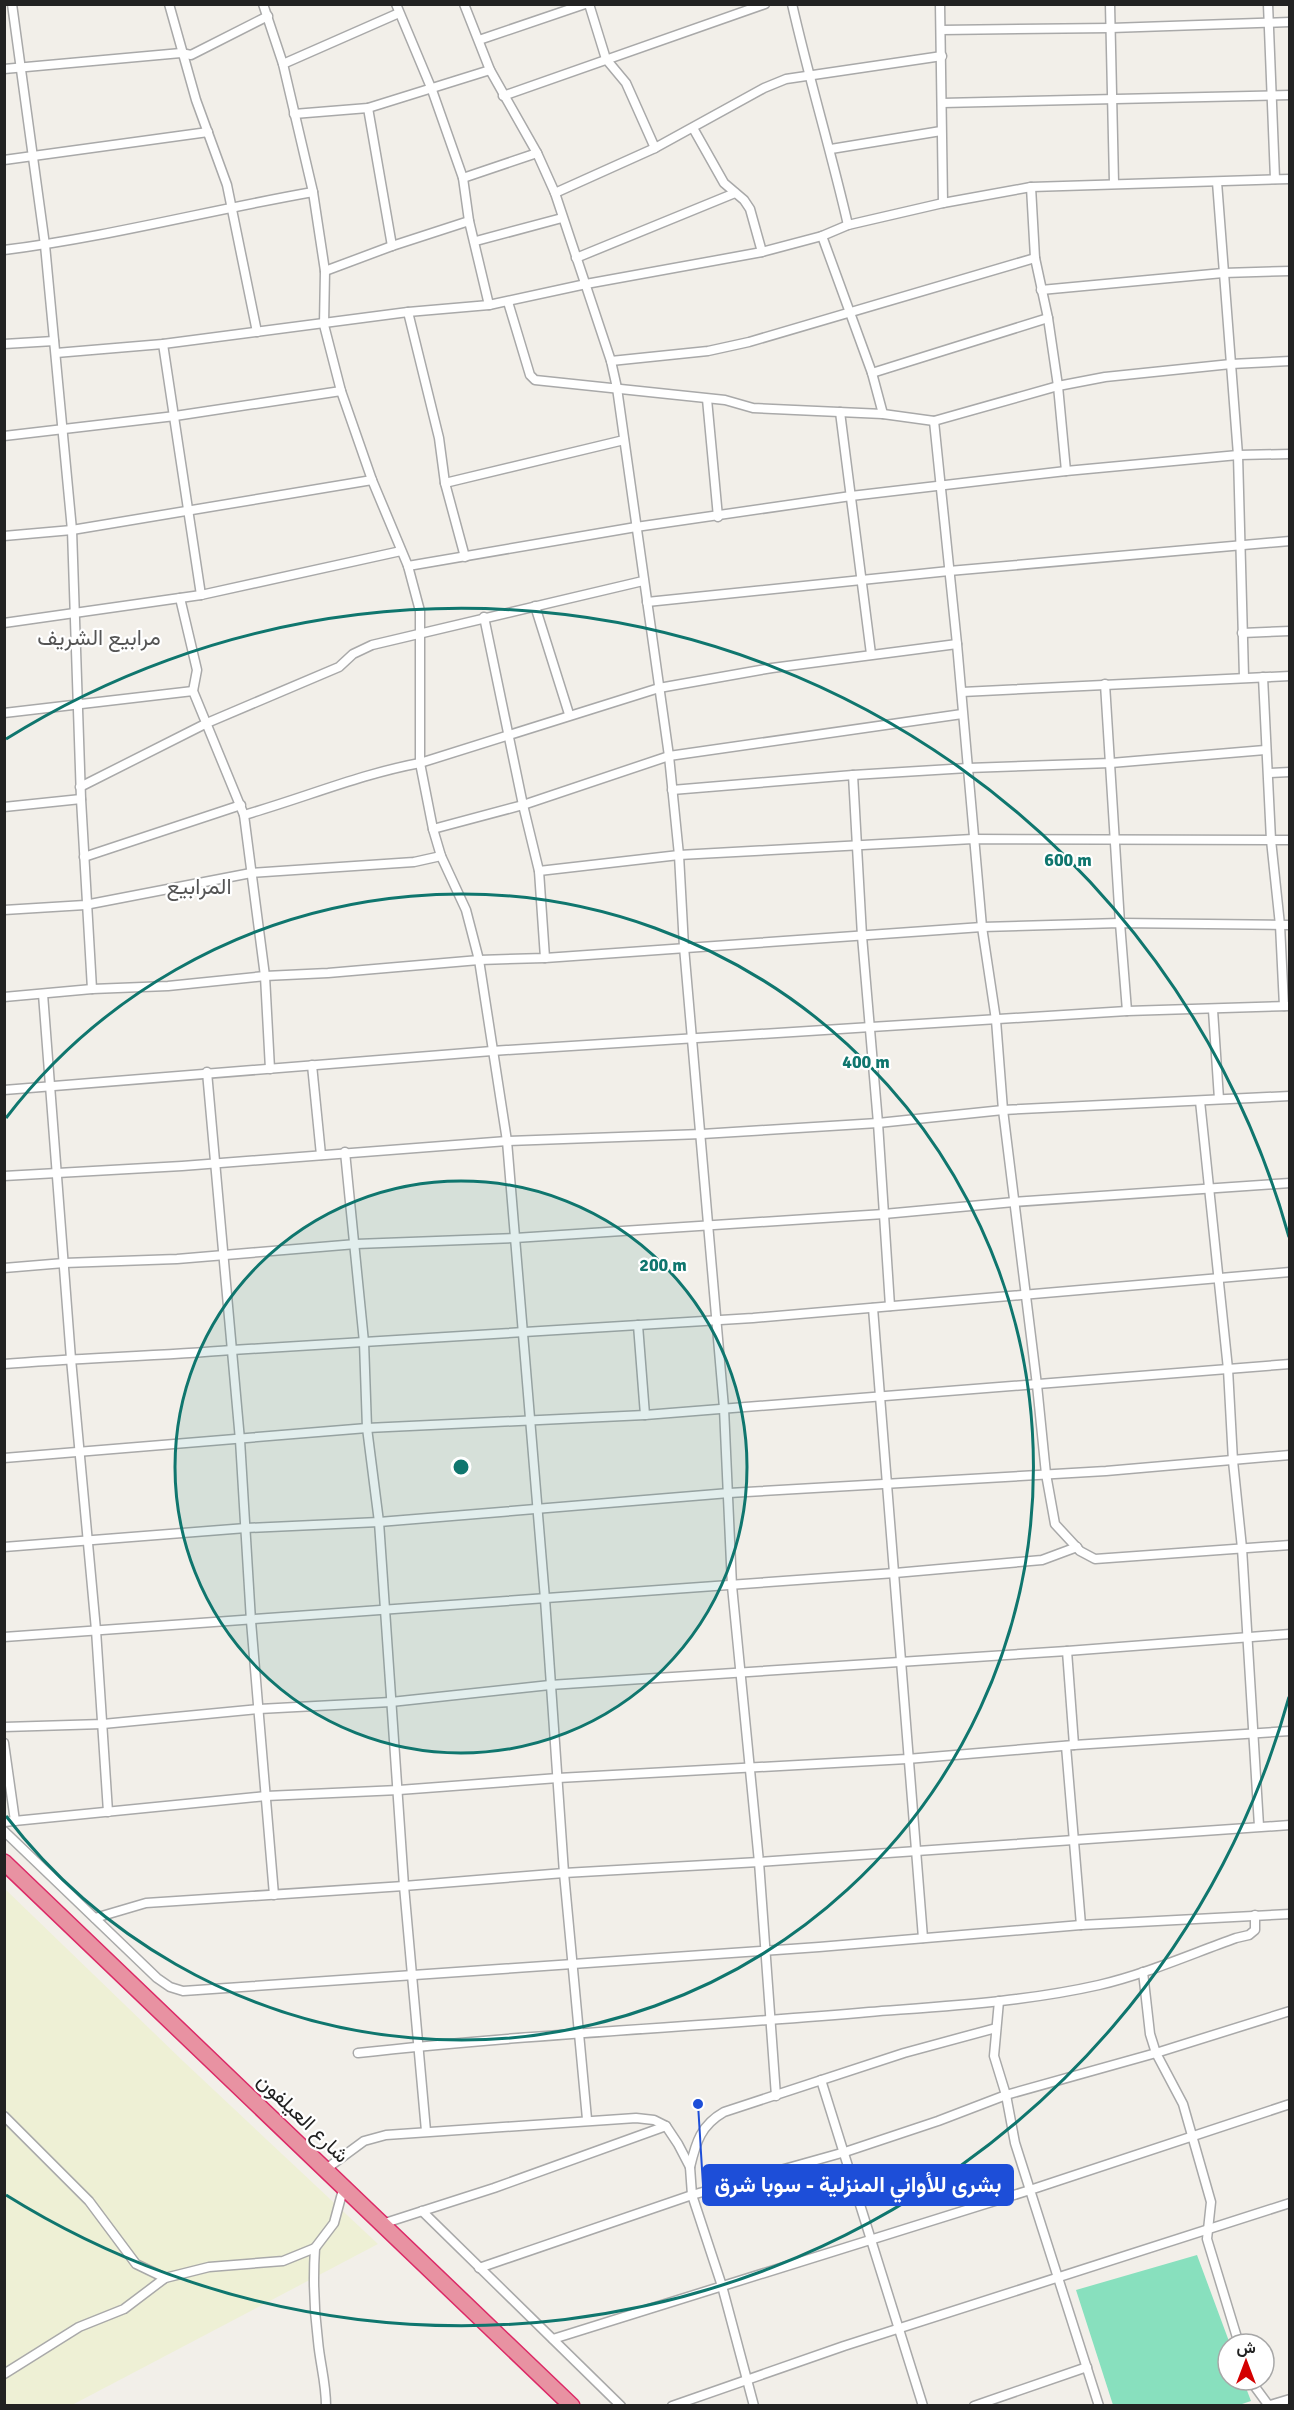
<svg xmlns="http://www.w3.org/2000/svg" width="1294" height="2410" font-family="Signika,Vazirmatn,sans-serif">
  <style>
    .farmland { fill: #eef0d5 }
    .pitch { fill: #88e0be }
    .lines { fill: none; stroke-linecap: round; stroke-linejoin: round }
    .street-casing { stroke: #a9a9a9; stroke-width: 11 }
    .highway-casing { stroke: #dc2a67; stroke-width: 18 }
    .street { stroke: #fff; stroke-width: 8 }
    .highway { stroke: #e892a2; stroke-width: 15 }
    .ring { fill: none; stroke: #0f766e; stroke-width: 3 }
    .labels { text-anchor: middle; stroke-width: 4.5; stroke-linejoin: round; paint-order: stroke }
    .street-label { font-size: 21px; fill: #222; stroke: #fff }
    .neighbourhood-label { font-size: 22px; fill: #555; stroke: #fff }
    .centre { fill: #0f766e; stroke: #fff; stroke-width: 3 }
    .ring-label { font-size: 18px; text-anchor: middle; font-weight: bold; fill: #0f766e; stroke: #fff; stroke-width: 4.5; stroke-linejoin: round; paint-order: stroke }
    .leader { fill: none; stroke: #1d4ed8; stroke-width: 2 }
    .callout-dot { fill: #1d4ed8; stroke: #fff; stroke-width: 2 }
    .callout { fill: #1d4ed8; stroke: #1d4ed8; stroke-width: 2 }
    .callout-label { font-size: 22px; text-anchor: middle; font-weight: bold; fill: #fff }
  </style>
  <rect width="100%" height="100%" fill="#f2efe9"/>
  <polygon class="farmland" points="4,1888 183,2061 378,2244 72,2405 5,2405"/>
  <polygon class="pitch" points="1197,2255 1230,2344 1228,2344 1228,2380 1243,2380 1251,2401 1236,2406 1113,2405 1076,2290"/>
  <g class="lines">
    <g class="street-casing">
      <g id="street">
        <polyline points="12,4 45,245 72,530 81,799 92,989"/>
        <polyline points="169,4 196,100 227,185 257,332"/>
        <polyline points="263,4 283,64 313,192 325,271 324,325 341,391 372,480 408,566 420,611 420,763 433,829 441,856 466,910 479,960 507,1141 545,1599 564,1873 587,2119"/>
        <polyline points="396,4 432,90 463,178 469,221"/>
        <polyline points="464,4 490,70 537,153 555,193 611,361 617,388 669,756 679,855 684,947 724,1408 732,1586 759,1862 776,2096"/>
        <polyline points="589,4 606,59 626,83 655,148"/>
        <path d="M792,4C809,79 831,151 848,225"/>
        <polyline points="940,4 943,203"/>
        <polyline points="1110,4 1114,183"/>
        <polyline points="1268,4 1275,179"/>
        <polyline points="941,30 1111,28 1290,22"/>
        <polyline points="479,40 585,4"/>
        <polyline points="283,64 399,13"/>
        <polyline points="4,69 181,53 191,55 268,16"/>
        <polyline points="503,96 765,4"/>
        <polyline points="942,103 1290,95"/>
        <polyline points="368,108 392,246"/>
        <polyline points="294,114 368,108 490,70"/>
        <polyline points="693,128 724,183 744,200 750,209 762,252"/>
        <polyline points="831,149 941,131"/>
        <polyline points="4,160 208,132"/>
        <polyline points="463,178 537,153"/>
        <polyline points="1217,182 1238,455 1244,677"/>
        <polyline points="1031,187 1035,258 1048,318 1058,386 1066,471"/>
        <polyline points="555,193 655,148 764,88 786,79 942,56"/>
        <polyline points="822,236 872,373 883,414"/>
        <polyline points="476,241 562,218"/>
        <path d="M4,250C108,237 210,210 313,192"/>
        <polyline points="576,258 735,193"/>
        <polyline points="325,271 392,246 469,221 489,305"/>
        <polyline points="1041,290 1223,273 1290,271"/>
        <polyline points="508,302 530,375 535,380 725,400 753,408 883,414 934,421 1058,386 1105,377 1231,364 1290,361"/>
        <polyline points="408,312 439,438 445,483 465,557"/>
        <polyline points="4,344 54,341"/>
        <polyline points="163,344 201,595"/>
        <polyline points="56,353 163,344 408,312 489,305 586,284 762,252 822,236 848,225 943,203 1031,187 1290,179"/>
        <polyline points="611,361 708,351 749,342 1035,258"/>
        <polyline points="872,373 1048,318"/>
        <polyline points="707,399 718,517"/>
        <polyline points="840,412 871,654"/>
        <polyline points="934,421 957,644 982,927 996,1020 1003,1110 1037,1385 1046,1474 1055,1524 1080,1551 1095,1559 1290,1545"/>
        <polyline points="4,436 175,416 341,391"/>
        <polyline points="445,483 624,440"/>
        <polyline points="4,536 72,530 372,480"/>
        <polyline points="408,566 636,527 851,496 1066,471 1238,455 1290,454"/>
        <polyline points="180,598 197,670 193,691 244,815 265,976 270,1069"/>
        <polyline points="647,602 949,571 1290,541"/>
        <polyline points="535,606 569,714"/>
        <polyline points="484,617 523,805 539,871 545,958"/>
        <polyline points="4,623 201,595 401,551"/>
        <polyline points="1242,633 1290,631"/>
        <polyline points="1263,677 1271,840 1280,925 1284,1006"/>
        <polyline points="1105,684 1120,923 1127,1011"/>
        <polyline points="962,692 1290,676"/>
        <polyline points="4,713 193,691"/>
        <polyline points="1269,773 1290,772"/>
        <polyline points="853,775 862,936 878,1123 890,1306"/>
        <polyline points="80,787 207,723 339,667 353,654 372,645 643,581"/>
        <polyline points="672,790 853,775 968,768 1111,763 1265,750"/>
        <polyline points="4,807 81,799"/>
        <path d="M244,815C304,798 360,774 420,763L659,688L772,668L957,644"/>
        <polyline points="433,829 523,805 669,756 962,714"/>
        <polyline points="84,857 241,805"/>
        <polyline points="539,871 679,855 973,839 1290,840"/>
        <polyline points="4,910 85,905 251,873 414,862 441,856"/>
        <polyline points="43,994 71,1359 96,1630 108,1812"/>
        <polyline points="4,997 92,989 168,986 265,976 328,973 479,960 545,958 982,927 1120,923 1290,925"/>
        <polyline points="1213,1010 1219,1099"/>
        <polyline points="312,1065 321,1155"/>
        <polyline points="207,1072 240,1440 251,1621 274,1895"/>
        <polyline points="4,1090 492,1051 871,1027 1127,1011 1290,1006"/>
        <polyline points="1200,1101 1228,1369 1233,1461 1242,1548 1259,1826"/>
        <polyline points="345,1152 364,1342 367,1428 379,1522 404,1886 426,2131"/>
        <polyline points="4,1176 182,1166 507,1141 702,1134 878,1123 1003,1110 1290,1096"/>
        <polyline points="4,1268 64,1263 177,1259 356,1244 515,1238 884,1214 1014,1202 1290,1183"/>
        <polyline points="873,1308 923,1938"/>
        <polyline points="638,1325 645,1415"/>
        <path d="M4,1364C80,1358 156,1356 232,1350L753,1318L1290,1272"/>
        <polyline points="4,1458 367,1428 645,1415 1290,1364"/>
        <polyline points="4,1547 246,1528 379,1522 729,1493 1106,1471 1290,1455"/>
        <polyline points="4,1637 895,1573 1042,1560 1077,1547"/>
        <polyline points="1067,1651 1074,1745"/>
        <polyline points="4,1727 103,1724 259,1709 391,1702 550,1685 1067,1651 1290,1634"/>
        <polyline points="4,1743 15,1821"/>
        <polyline points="1066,1746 1081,1925"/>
        <polyline points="4,1822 266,1796 399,1790 558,1778 907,1759 1074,1745 1290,1731"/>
        <polyline points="4,1831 157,1978 170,1987 183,1991 819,1947 1081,1925 1290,1914"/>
        <polyline points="95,1918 146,1903 404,1886 564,1873 759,1862 1290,1825"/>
        <polyline points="1143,1972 1150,2034 1156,2053 1183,2104 1211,2202 1207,2239 1239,2344"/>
        <path d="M358,2053C527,2034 699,2027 869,2012C946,2006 1024,2002 1099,1985C1146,1974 1191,1954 1236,1938L1249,1935L1255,1930V1915"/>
        <polyline points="821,2080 923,2406"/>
        <polyline points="4,2116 89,2201 136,2264 165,2278 209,2267 283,2261 315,2248 334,2223 344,2186"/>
        <path d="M690,2167C696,2142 701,2125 724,2112L904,2053L996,2028"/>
        <polyline points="326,2169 364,2141 386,2135 636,2118 654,2120 666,2126 678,2144 690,2167 692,2195 722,2286 754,2406"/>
        <polyline points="422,2211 621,2406"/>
        <polyline points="382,2224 494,2188 666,2126"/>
        <path d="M315,2248C313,2279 314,2310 318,2341C320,2364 326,2382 326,2406"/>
        <polyline points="479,2268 692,2195 845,2152 938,2121 1006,2095 1156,2053 1290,2011"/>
        <polyline points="553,2339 1030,2190 1015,2143 1006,2095 994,2056 999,2001"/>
        <polyline points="4,2374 79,2327 124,2309 165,2278"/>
        <polyline points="1250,2380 1269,2406"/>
        <polyline points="672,2406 844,2346 1290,2203"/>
        <polyline points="974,2406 1087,2367"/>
        <polyline points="1099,2406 1030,2190 1290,2104"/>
        <polyline points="1267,2406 1290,2399"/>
      </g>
    </g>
    <g class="highway-casing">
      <polyline id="highway" points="4,1862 572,2406"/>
    </g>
    <use href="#street" class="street"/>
    <use href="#highway" class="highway"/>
  </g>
  <circle cx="461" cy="1467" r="286" fill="#0f766e" fill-opacity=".12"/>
  <g class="ring">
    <circle cx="461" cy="1467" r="286"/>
    <path d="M6 1118A573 573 0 1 1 6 1816"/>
    <path d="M1289 1697A859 859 0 0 1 6 2195M6 739A859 859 0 0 1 1289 1237"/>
  </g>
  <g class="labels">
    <g class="street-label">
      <text transform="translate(303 2118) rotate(44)" y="7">شارع العيلفون</text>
    </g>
    <g class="neighbourhood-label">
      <text x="99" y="645">مرابيع الشريف</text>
      <text x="199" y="894">المرابيع</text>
    </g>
  </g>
  <circle cx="461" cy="1467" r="9" class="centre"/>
  <g class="ring-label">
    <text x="1068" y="866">600 m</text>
    <text x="866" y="1068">400 m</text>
    <text x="663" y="1271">200 m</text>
  </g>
  <path class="leader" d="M698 2104L703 2185"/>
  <circle class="callout-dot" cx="698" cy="2104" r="6"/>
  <rect class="callout" x="703" y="2165" width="310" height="40" rx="6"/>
  <g class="callout-label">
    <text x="858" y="2192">بشرى للأواني المنزلية - سوبا شرق</text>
  </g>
  <rect width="1294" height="2410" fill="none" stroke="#222222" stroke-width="12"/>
  <g transform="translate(1246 2362)"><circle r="28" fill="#ffffff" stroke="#a7a7a7" stroke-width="1.5"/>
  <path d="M0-4.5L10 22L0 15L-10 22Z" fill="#d40000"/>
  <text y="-9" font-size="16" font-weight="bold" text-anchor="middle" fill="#222222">ش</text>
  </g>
</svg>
